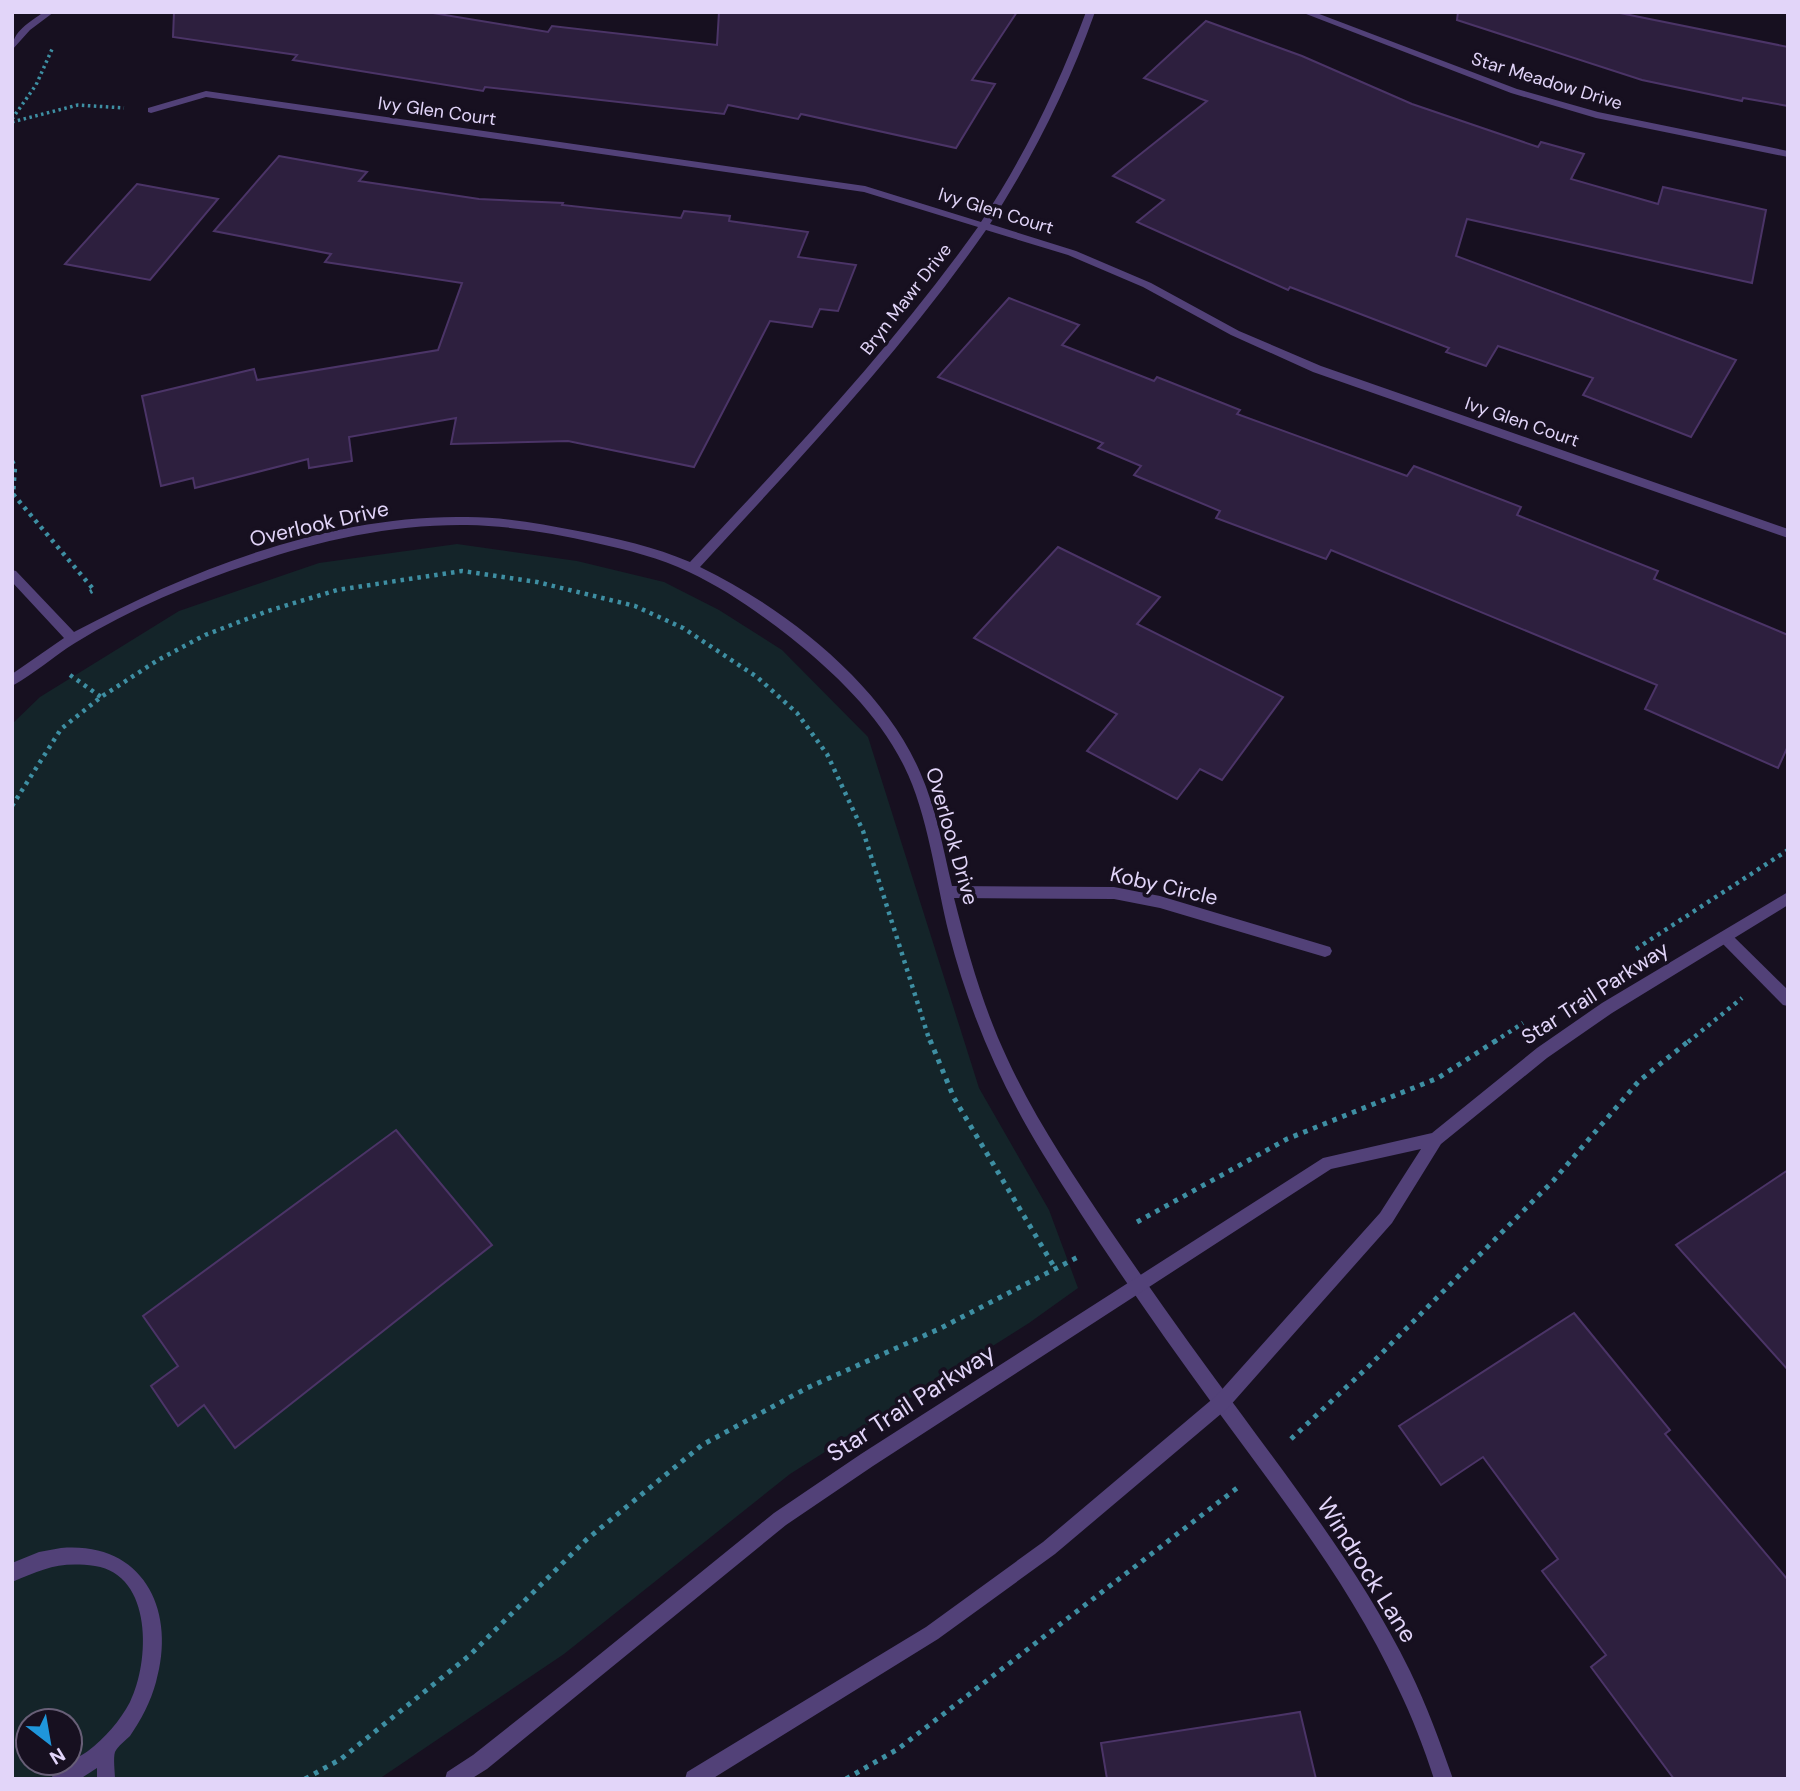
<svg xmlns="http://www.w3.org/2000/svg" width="1800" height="1791" font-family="'DM Sans',sans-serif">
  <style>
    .green { fill: #142429; fill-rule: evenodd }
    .building { fill: #2d1f3e; stroke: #4b3467; stroke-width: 2 }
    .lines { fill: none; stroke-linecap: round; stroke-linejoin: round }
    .path-far2 { stroke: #3e8fa3; stroke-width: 3.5; stroke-dasharray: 2.5 3.5; stroke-linecap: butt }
    .path-far1 { stroke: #3e8fa3; stroke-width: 4.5; stroke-dasharray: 3.5 5; stroke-linecap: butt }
    .path { stroke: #3e8fa3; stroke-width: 5; stroke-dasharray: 4.5 6; stroke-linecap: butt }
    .service { fill: #524178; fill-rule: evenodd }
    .minor { fill: #524178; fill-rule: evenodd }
    .tertiary { fill: #524178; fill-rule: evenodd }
    .labels { text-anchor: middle; stroke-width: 7; stroke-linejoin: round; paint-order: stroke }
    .far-street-label { font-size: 18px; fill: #e2d5f9; stroke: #171020 }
    .street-label { font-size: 21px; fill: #e2d5f9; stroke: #171020 }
    .near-street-label { font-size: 24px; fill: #e2d5f9; stroke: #171020 }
  </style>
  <rect width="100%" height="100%" fill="#171020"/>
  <path class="green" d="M457,544L577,561L664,582L719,610L782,650L868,737L979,1088L1049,1210L1078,1288L1029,1323L790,1474L564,1654L379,1779H12V724L40,697L179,611L319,563ZM28,1721H70V1763H28Z"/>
  <g class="building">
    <polygon points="174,12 427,12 548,32 552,26 717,45 719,12 1017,12 972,80 995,84 956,148 801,114 798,119 728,105 724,114 485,87 483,91 293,60 297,55 173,37"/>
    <polygon points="1458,12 1615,12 1788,47 1788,106 1743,98 1742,101 1642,80 1457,20"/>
    <polygon points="1206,21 1302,56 1412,104 1538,147 1541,142 1584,154 1571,179 1658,204 1663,187 1766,210 1752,283 1467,219 1456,256 1736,360 1691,437 1583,395 1593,378 1498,346 1486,366 1446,352 1449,348 1290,287 1288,290 1137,222 1164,200 1113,176 1207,101 1144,78"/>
    <polygon points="279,156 367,172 359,181 479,199 563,203 562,205 681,218 684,211 730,216 729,221 808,232 798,257 856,265 838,311 820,309 812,327 770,321 694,467 568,441 451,444 456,418 349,437 352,461 309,468 308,459 195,488 193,478 161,486 142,396 254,369 257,380 438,350 462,283 325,262 331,254 214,231"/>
    <polygon points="137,184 218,199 150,280 65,264"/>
    <polygon points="1009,298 1079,325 1062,345 1154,381 1157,377 1240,410 1237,414 1407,476 1414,466 1521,507 1517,515 1658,571 1654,579 1788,635 1788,746 1778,768 1645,709 1657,685 1331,550 1326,559 1216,518 1220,511 1134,475 1141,466 1098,448 1103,443 938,377"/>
    <polygon points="1058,547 1160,597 1137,624 1283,697 1222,780 1200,769 1177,799 1087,751 1117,714 974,638"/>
    <polygon points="396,1130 492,1245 235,1448 204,1405 178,1426 151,1386 178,1366 143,1316"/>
    <polygon points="1788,1170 1788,1370 1676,1245"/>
    <polygon points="1574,1313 1670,1430 1665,1434 1788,1580 1788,1779 1674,1779 1591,1667 1606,1655 1542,1571 1558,1559 1483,1457 1441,1485 1399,1426"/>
    <polygon points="1300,1712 1316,1779 1107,1779 1101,1743"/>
  </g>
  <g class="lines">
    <g class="path-far2">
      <polyline points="12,119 36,85 53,47"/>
      <polyline points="12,122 78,105 124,108"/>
    </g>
    <g class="path-far1">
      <polyline points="12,461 15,467 13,494 94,590 90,592"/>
      <polyline points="70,675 101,697"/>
      <polyline points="12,806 61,729 101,697 158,660 205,635 268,611 337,590 462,571 537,582 635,606 683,628 757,677 797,713 827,754 863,831 930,1042"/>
      <polyline points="1636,949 1788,850"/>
      <polyline points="1494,1042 1523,1023"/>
      <polyline points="1688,1042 1742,998"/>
    </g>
    <g class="path">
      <polyline points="930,1040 954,1098 1056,1270"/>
      <polyline points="1137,1222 1287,1139 1438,1078 1497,1040"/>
      <polyline points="1291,1439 1370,1365 1553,1181 1639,1081 1690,1040"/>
      <polyline points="305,1779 341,1759 470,1655 586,1540 702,1445 807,1388 939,1329 1078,1257"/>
      <polyline points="846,1779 898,1749 1241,1485"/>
    </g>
    <path class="service" d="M61,1548C143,1541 177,1610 156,1682C151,1701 141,1720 130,1736C126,1740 118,1746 115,1752C113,1758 115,1772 115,1779H97V1768L80,1779H51C56,1766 77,1759 88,1751C105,1738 120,1721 130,1702C150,1662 153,1575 95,1566C59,1561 43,1569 12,1582V1563L39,1552Z"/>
    <g class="minor">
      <path d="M44,12H54L30,30L12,50C12,31 30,22 44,12Z"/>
      <path d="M1086,12H1095C1068,88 1033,157 990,224L1076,251L1151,283L1239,331L1321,366L1788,529V538L1313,372L1231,335L1143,287L1068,255L986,230C902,351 800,458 700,567C785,608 882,684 920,772C936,808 943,848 952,886L1114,887L1160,896L1330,947L1332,951L1330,955L1325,957L1160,908L1114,899L954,898C968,953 983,1007 1007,1058C1035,1119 1073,1175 1110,1230C1153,1293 1197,1355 1242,1415C1302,1497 1365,1579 1410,1671C1427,1706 1440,1742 1453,1779H1434C1424,1748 1412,1717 1398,1688C1351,1586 1280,1496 1214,1406C1154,1324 1096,1240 1043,1154C1001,1086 969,1012 949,934C936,882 928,814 904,766C878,714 835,673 790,637C758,612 725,589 689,572C660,558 628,550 596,543C554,533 510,526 467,525C395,524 320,540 253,563C192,583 130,609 75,643C54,656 34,674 12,686V674L64,638L12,582V570L16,571L74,632C192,569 332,514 467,517C505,517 541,524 578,531C616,538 655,547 690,562C791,454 892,348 978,227L864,192L206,97L151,113L148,112V108L206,91L865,186L981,222C1025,155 1058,87 1086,12Z"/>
      <polygon points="1301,12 1314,12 1517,89 1598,112 1788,151 1788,157 1596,118 1511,93"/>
      <polygon points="1725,931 1730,933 1788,990 1788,1006 1783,1005 1720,941 1718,937 1720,933"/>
    </g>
    <polygon class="tertiary" points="1788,892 1788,905 1612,1013 1547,1058 1441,1144 1392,1223 1228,1408 1055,1554 938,1639 712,1779 685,1779 687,1772 926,1627 1043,1542 1216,1396 1380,1213 1421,1149 1331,1169 873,1466 786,1525 487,1769 471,1779 445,1779 447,1772 473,1755 573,1676 774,1513 861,1454 1323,1158 1432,1133 1537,1048 1602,1003"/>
  </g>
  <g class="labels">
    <g class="far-street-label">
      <text transform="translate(1547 81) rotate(17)" y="6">Star Meadow Drive</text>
      <text transform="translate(437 111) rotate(8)" y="6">Ivy Glen Court</text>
      <text transform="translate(996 211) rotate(17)" y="6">Ivy Glen Court</text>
      <text transform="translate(906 299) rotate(-52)" y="6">Bryn Mawr Drive</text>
      <text transform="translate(1522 422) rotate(19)" y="6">Ivy Glen Court</text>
    </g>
    <g class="street-label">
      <text transform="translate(319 524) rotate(-13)" y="7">Overlook Drive</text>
      <text transform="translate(952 836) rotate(74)" y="7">Overlook Drive</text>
      <text transform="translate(1164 886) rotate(13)" y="7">Koby Circle</text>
      <text transform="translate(1595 993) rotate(-33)" y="7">Star Trail Parkway</text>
    </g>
    <g class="near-street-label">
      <text transform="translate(911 1403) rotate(-33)" y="8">Star Trail Parkway</text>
      <text transform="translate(1367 1570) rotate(58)" y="8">Windrock Lane</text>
    </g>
  </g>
  <rect width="1800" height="1791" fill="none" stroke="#e2d5f9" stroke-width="28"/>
  <g transform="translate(49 1742) rotate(149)"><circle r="33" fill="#171020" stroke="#685f77" stroke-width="2"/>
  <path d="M0-5L12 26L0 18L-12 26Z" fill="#1f96db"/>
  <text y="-10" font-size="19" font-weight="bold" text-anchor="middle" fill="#e2d5f9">N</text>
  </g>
</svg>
